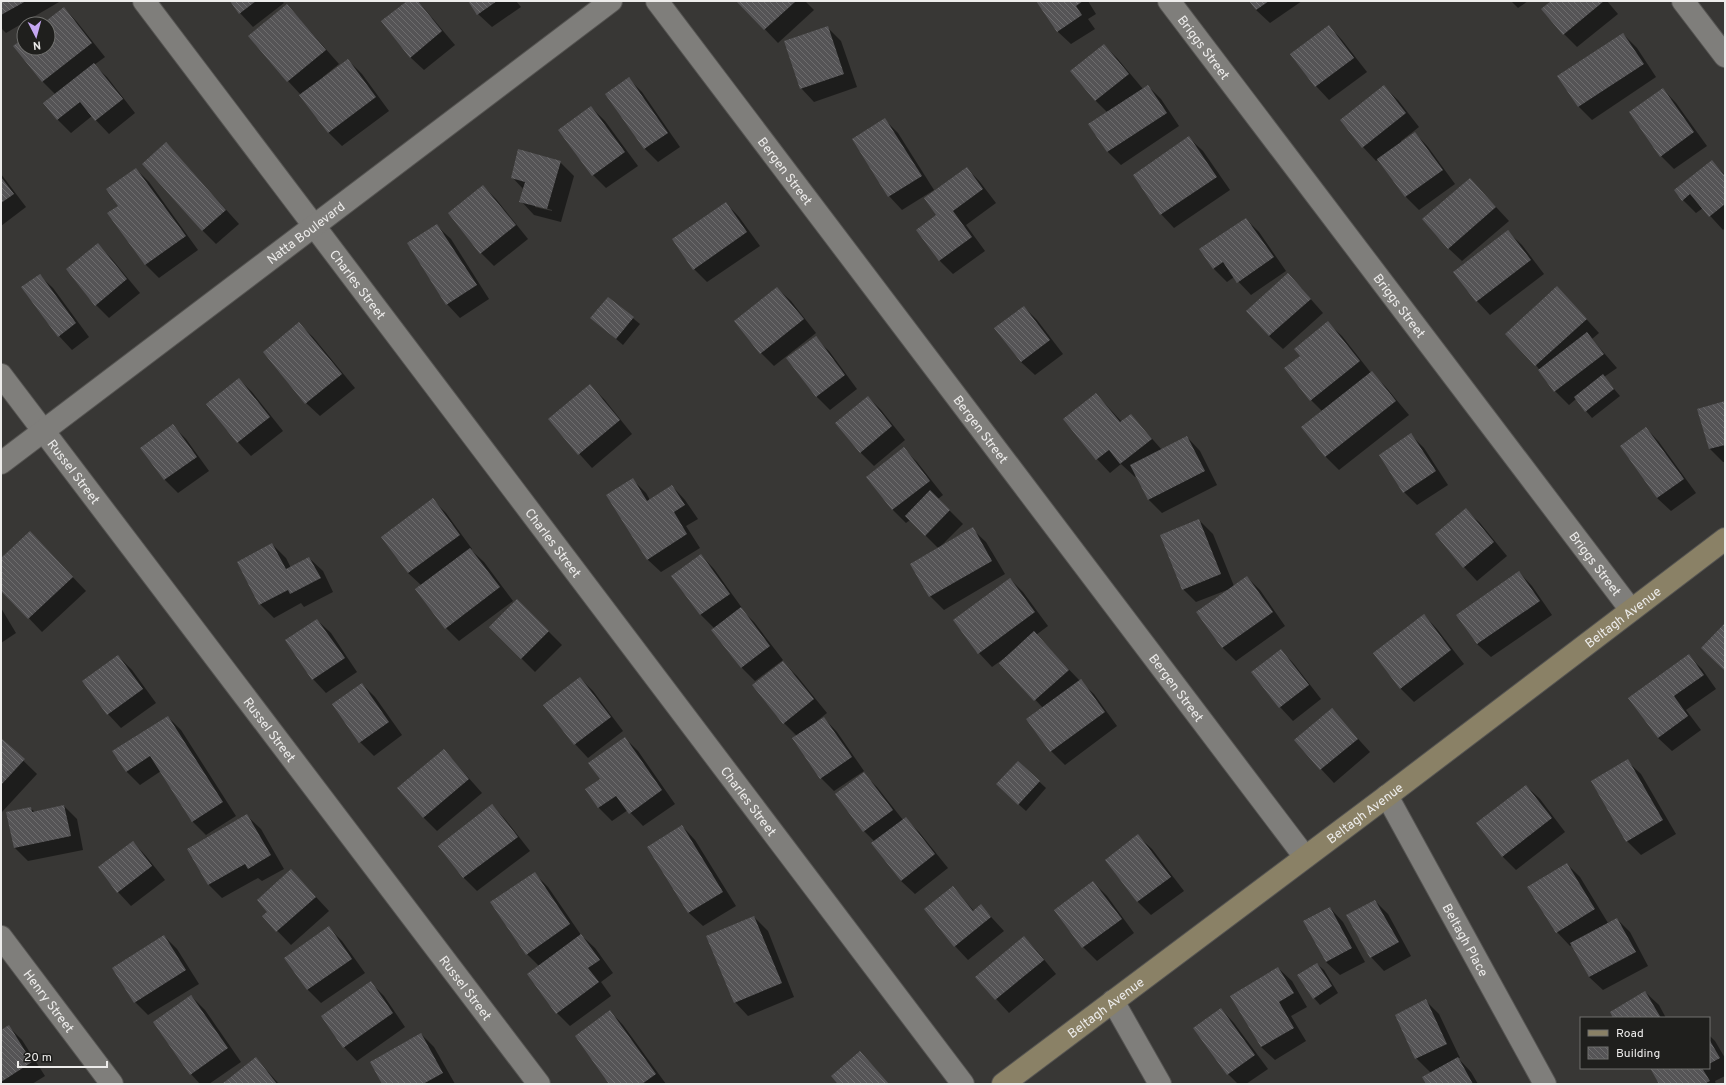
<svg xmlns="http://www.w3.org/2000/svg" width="1726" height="1085" font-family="Overpass,sans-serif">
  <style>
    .shadow { fill: #0007; fill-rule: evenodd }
    .building { fill: url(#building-back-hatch) }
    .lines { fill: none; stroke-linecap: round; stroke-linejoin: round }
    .street-casing { stroke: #555452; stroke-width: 24 }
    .secondary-casing { stroke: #555452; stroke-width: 24 }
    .street { stroke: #7f7e7b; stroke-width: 22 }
    .secondary { stroke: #8a8166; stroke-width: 22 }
    .labels { text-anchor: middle; stroke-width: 3; stroke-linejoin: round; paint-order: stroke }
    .street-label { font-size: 13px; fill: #edeceb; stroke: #1f1f1d }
  </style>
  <defs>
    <pattern id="building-back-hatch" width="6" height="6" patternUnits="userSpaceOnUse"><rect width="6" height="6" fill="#555456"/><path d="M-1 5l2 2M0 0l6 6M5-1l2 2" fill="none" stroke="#6e6d6e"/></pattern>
  </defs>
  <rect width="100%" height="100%" fill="#383735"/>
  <g class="shadow">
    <polygon points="1,1 59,1 59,2 6,33 1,28"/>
    <polygon points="231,1 282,1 284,3 253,27 240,13"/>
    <polygon points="408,1 418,1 455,45 424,70 410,57"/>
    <polygon points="469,1 516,1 521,7 492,27 478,14"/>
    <polygon points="738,1 805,1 814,10 778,43"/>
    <polygon points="1038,1 1088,1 1096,14 1088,19 1095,29 1071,44 1057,31"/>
    <polygon points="1250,1 1302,1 1270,23 1256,10"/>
    <polygon points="1511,1 1528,1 1518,8"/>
    <polygon points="1552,1 1607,1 1618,14 1577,47 1564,34"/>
    <polygon points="287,5 339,64 323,77 324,78 348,60 362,74 389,111 342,146 328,132 301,95 288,81 250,36"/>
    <polygon points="64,8 77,22 105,57 94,65 107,77 135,113 109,134 92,116 71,133 58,120 55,94 43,82 15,46 24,39 24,48 48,48 48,24 43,24"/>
    <polygon points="1329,26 1342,40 1367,72 1329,100 1316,86 1292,54"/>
    <polygon points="827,27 841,41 857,87 814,102 801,88"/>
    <polygon points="1623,34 1637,48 1656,77 1592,120 1578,106"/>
    <polygon points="1104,45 1117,58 1143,89 1148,86 1161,99 1179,126 1121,165 1108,152 1089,125 1108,113 1096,101 1072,71"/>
    <polygon points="628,78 642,92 680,147 658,162 645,149 606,94"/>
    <polygon points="1384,87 1398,100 1419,127 1401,141 1402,143 1415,133 1428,147 1455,184 1419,210 1406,197 1379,159 1376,161 1363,147 1342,121"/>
    <polygon points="1663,89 1676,103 1707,146 1674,169 1661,156"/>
    <polygon points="591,107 605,121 638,166 606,188 593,175"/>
    <polygon points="885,120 898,133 934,190 902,210 889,196"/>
    <polygon points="1189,138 1203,151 1230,190 1174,228 1161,214 1134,175"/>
    <polygon points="166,143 239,224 216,244 202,230"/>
    <polygon points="1712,161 1725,175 1725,228 1723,230 1703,208 1696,213 1683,200"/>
    <path d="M560,162L574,176L561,222L534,215L521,201L524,190L512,177ZM535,205L552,210V211L535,207Z"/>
    <polygon points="967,168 980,182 996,203 966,225 985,251 953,274 940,261 917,230 938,215"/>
    <polygon points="136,169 149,182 198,250 159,278 146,265 109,213 119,206"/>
    <polygon points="1,174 26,207 1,226"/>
    <polygon points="1470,179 1509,221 1462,261 1448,248"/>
    <polygon points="483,186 496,199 528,239 494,266 481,253"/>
    <polygon points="726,203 739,217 760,246 707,282 694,269"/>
    <polygon points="1246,219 1259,232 1286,271 1251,295 1234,277 1227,282 1214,269 1201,249"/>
    <polygon points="437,226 451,239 489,299 460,318 447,304 408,244"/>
    <polygon points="1508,232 1522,245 1544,274 1490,315 1477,301"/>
    <polygon points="98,244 111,258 140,293 109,318 96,305"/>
    <polygon points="39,275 53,288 89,337 72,350 59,336"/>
    <polygon points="777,288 791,301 816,333 774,366 761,353"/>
    <polygon points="1301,288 1323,313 1283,349 1269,336"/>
    <polygon points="608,298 640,324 623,345 592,318"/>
    <polygon points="1570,301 1599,333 1592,339 1617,368 1604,377 1620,396 1592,418 1576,399 1569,405 1555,391 1536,365"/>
    <polygon points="1024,307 1037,320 1063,354 1035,375 1021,362"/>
    <polygon points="1328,323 1342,336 1371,373 1385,386 1409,415 1339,470 1326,457 1302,427 1322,411 1311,400 1301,357"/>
    <polygon points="299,324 313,337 355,388 320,416 306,403"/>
    <polygon points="815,338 829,351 857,389 830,410 817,397 788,359"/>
    <polygon points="239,379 252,392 283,431 251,456 238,442 207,404"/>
    <polygon points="590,385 604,399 632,434 592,468 549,420"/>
    <polygon points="1096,394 1122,422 1131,415 1162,450 1187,437 1200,451 1217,485 1162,513 1148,499 1136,476 1135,477 1121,464 1110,473 1097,459"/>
    <polygon points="868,397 881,410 905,440 874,466 860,452"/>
    <polygon points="1725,402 1725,462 1723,462 1710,449 1699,410"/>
    <polygon points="173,426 186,439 209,471 178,493 165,480 142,449"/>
    <polygon points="1646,428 1659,442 1696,493 1671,511 1657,498"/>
    <polygon points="1411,435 1424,448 1448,485 1417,505 1404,492"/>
    <polygon points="904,449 917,462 943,495 938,499 963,524 941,546 972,529 986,542 1005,574 944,610 930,596 911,564 938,548 910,520 906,523 893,510 867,477"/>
    <polygon points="633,480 646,493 650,500 672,486 685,500 698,519 686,526 700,548 661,572 647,559"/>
    <polygon points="433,500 446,513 472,549 471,550 484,562 513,601 459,641 446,628 422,586 408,573"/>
    <polygon points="1466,510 1480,523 1507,556 1477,581 1464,567"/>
    <polygon points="1199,520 1213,534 1234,586 1247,577 1260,590 1285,626 1236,661 1222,647 1227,590 1196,602 1183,589"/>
    <polygon points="272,544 286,558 291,568 309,558 323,571 333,592 304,607 301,603 274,618 260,604"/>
    <polygon points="43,546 86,591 42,632 1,589 1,559"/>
    <polygon points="701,555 714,569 742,608 741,609 754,622 783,660 755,681 742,668 713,630 715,629 701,615 672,576"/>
    <polygon points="1519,572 1532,586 1552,615 1491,657 1477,644"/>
    <polygon points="1010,579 1023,592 1048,626 1036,635 1080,681 1094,694 1117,726 1065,765 1051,751 1028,719 1043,708 1001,663 1006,658 1006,657 992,667 979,653"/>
    <polygon points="517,600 562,645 535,672 490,627"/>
    <polygon points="1,608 16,633 1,643"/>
    <polygon points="1424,615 1437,629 1464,664 1414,702 1401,689 1374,653"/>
    <polygon points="317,620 331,633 357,672 326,693 313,679"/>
    <polygon points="1281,650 1294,664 1321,699 1293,721 1280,707"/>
    <polygon points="118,656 132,670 156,703 121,728 108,714"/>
    <polygon points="1689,656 1702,669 1716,689 1686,710 1701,730 1672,751 1658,738"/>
    <polygon points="783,662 797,676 827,713 817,721 818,722 824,718 837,732 864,771 834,791 821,778 797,736 784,723"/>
    <polygon points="580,678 593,691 623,731 588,758 575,744 545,706"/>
    <polygon points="362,684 375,697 402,735 374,756 360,742"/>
    <polygon points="1332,710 1370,752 1334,783 1321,769"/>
    <polygon points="168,717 181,730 236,816 206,835 193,822 161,771 140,785 126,771"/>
    <polygon points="625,738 638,751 675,804 643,826 628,810 612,821 599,808 586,790 601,780"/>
    <polygon points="1,739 37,774 2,812 1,811"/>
    <polygon points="444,750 482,793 437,831 423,817"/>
    <polygon points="1627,761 1641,774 1676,834 1641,855 1627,841"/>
    <polygon points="1018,762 1046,788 1026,811 1004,791"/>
    <polygon points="864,774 877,787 903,820 905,818 919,832 948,868 915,894 901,881 875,842 864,831 837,795"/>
    <polygon points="1526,786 1540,799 1565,832 1516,870 1502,856"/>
    <polygon points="492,805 505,819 530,851 477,891 464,878 439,846"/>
    <polygon points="64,806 77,819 83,850 28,861 15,848 30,808 35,812"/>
    <polygon points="247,816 261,829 284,869 262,881 258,878 222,898 209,885 189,849"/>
    <polygon points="682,826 695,840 736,906 703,926 689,913 648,847"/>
    <polygon points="1138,836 1152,849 1184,891 1151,915 1138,902 1106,860"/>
    <polygon points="133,842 146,856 165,880 131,906 118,892"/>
    <polygon points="1567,864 1580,877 1608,923 1617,919 1630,932 1648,966 1603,990 1589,977 1572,945 1570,946 1557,932"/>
    <polygon points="535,874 548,887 581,935 595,948 613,973 601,982 611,996 570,1026 557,1013 539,966 527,954"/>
    <polygon points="1093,882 1107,896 1134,933 1097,961 1083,947 1056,910"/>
    <polygon points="304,884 329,911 291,945 264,917"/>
    <polygon points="953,887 974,911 981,906 1004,931 968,960 955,946"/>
    <polygon points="1375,901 1388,914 1411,956 1384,971 1371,957"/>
    <polygon points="1330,908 1343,922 1365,962 1340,975 1326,962"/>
    <polygon points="754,917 768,931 794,997 748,1016 735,1002"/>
    <polygon points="329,928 342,941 365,973 321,1003 308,990 286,958"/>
    <polygon points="164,936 177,949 199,984 148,1015 135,1002"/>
    <polygon points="1024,937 1037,951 1056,974 1009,1013 976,977"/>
    <polygon points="1317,964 1324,970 1338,993 1320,1005 1314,998"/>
    <polygon points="1278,968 1292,981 1307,1007 1291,1016 1306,1041 1275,1060 1261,1047"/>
    <polygon points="371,983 384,996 405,1027 357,1061 344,1047"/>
    <polygon points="1645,992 1659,1005 1666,1018 1614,1018"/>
    <polygon points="191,996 205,1010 241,1062 209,1084 200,1084 191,1074"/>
    <polygon points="1426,1001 1439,1014 1460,1058 1458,1058 1471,1072 1478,1084 1427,1084 1431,1073 1416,1058"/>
    <polygon points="1221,1009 1234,1023 1268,1069 1246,1084 1238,1084 1228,1074"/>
    <polygon points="610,1011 623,1025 666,1084 611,1084"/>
    <polygon points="9,1027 22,1040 45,1076 32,1084 1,1084 1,1031"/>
    <polygon points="421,1034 434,1047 455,1084 384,1084"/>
    <polygon points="1709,1035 1715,1041 1725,1058 1725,1076 1715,1081 1716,1084 1660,1084 1651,1068 1709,1068"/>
    <polygon points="256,1058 279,1084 223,1084"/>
  </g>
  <g class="building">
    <polygon points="1,1 26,1 1,15"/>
    <polygon points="230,1 256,1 239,14"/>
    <polygon points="407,1 418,1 442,31 410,58 381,21"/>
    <polygon points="468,1 497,1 477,15"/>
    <polygon points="736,1 796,1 764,30"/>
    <polygon points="1036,1 1083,1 1076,6 1082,15 1057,32"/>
    <polygon points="1249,1 1269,1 1256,10"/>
    <polygon points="1551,1 1604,1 1563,35 1541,9"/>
    <polygon points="287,4 326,50 287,82 248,36"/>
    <polygon points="64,7 92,43 42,82 13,46 24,38 24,48 48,48 48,24 42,24"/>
    <polygon points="1329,25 1354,58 1315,87 1290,54"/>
    <polygon points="828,26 844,74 800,89 784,41"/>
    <polygon points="1623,33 1644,64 1578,107 1557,76"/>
    <polygon points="1104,44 1129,74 1095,101 1070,71"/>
    <polygon points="348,59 376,97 328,133 299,95"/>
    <polygon points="94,63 123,99 95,121 80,102 57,120 43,103"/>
    <polygon points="629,77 668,133 644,149 605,94"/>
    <polygon points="1148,85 1167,113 1107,152 1088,124"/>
    <polygon points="1384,85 1406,113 1362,148 1340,120"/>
    <polygon points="1663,88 1694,132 1660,157 1629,112"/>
    <polygon points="591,106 625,152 592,176 558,130"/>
    <polygon points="885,118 922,176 888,197 852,139"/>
    <polygon points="1415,132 1443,170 1405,197 1377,159"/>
    <polygon points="1189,136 1217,177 1160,215 1133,175"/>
    <polygon points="166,142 226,210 202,231 142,164"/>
    <polygon points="518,149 561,161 547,209 519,202 525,182 511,178"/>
    <polygon points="1712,160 1725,176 1725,204 1709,217 1690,194 1682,201 1674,190"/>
    <polygon points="967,167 983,189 953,211 972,237 939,261 916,230 936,215 924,198"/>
    <polygon points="136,168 186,236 145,265 107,213 118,206 106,189"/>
    <polygon points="1,177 14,194 1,203"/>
    <polygon points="1470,178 1496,207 1448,249 1422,219"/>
    <polygon points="483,185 516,225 480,254 448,213"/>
    <polygon points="726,202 747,232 693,270 672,239"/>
    <polygon points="1246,218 1274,257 1237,283 1223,262 1213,269 1199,249"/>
    <polygon points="437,224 477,285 446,305 407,243"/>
    <polygon points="1508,230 1531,260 1476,302 1453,272"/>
    <polygon points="98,243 127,279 95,306 66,269"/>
    <polygon points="1288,273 1311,299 1269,336 1246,311"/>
    <polygon points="40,274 76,323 58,337 21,287"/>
    <polygon points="1557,286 1587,319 1535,366 1505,334"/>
    <polygon points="777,287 804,319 760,354 734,321"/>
    <polygon points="608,297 634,317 616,339 590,318"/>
    <polygon points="1024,306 1050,340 1021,362 994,328"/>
    <polygon points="1328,321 1360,361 1310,401 1284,368 1300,356 1294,349"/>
    <polygon points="299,322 342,374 305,404 263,352"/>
    <polygon points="1587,332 1604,354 1554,392 1538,370"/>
    <polygon points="816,336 845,375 816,397 786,358"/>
    <polygon points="1372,371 1396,401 1325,457 1301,427"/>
    <polygon points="1603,374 1614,389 1585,412 1574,397"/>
    <polygon points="239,378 270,417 237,443 206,404"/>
    <polygon points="590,384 620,420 578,455 548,419"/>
    <polygon points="1096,393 1120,422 1131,414 1152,439 1120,464 1109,450 1096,460 1063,419"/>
    <polygon points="868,396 892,426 860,453 835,423"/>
    <polygon points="1725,401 1725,445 1709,449 1697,409"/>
    <polygon points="173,424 197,457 164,480 140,448"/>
    <polygon points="1646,427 1684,479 1657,498 1620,446"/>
    <polygon points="1411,433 1436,471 1403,493 1379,455"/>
    <polygon points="1187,436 1205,471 1148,500 1130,465"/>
    <polygon points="904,447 930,481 892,510 866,477"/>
    <polygon points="633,478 647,501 672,485 685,505 674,512 687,534 647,560 606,495"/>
    <polygon points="930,490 950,510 925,536 905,516"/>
    <polygon points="433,498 460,535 408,573 381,537"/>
    <polygon points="1466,508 1494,542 1463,568 1435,534"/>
    <polygon points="1199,519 1221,574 1182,590 1160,535"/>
    <polygon points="973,527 992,561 929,597 910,564"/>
    <polygon points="30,531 73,577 28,619 1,591 1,558"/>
    <polygon points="272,543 286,569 309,557 321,578 290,594 288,590 259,605 237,562"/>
    <polygon points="470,548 500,587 445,629 415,589"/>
    <polygon points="701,554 730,594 700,615 671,576"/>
    <polygon points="1519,571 1540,601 1477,644 1456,615"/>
    <polygon points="1247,576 1273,612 1222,648 1196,612"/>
    <polygon points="1010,578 1035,612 978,654 953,620"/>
    <polygon points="517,599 549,631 521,659 489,627"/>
    <polygon points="741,607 770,646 741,668 711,630"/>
    <polygon points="1424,614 1451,650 1400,689 1373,653"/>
    <polygon points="317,619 345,658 312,680 285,640"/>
    <polygon points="1725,623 1725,671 1701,648"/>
    <polygon points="1034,631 1069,670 1034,701 999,663"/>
    <polygon points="1281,649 1309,685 1279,708 1251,672"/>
    <polygon points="1689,654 1704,675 1674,696 1688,716 1658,738 1628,698"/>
    <polygon points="118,655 143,689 107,715 82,681"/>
    <polygon points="783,661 814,699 783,724 752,685"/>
    <polygon points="580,677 611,717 574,745 543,705"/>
    <polygon points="1081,679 1105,712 1050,752 1026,719"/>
    <polygon points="362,683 389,722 359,743 332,704"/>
    <polygon points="1332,708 1358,739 1320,770 1294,740"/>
    <polygon points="168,716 223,802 192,822 150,756 126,772 112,751"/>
    <polygon points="824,717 852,757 820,779 792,738"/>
    <polygon points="625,737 662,790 629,814 616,796 598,808 585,789 600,779 588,763"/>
    <polygon points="1,738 25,759 1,785"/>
    <polygon points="444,749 469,779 423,818 397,788"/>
    <polygon points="1628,759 1663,820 1626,842 1591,781"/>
    <polygon points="1018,761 1040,781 1018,805 996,784"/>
    <polygon points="864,772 893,810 863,832 835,794"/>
    <polygon points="1526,785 1552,818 1502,857 1476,823"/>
    <polygon points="492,804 518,837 463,878 438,846"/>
    <polygon points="64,805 71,836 14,848 6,812 31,807 32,812"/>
    <polygon points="247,814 271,855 248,869 245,864 208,885 187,849"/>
    <polygon points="906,817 935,854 901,881 871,843"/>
    <polygon points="682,825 723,892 688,913 647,847"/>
    <polygon points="1138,834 1171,877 1137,902 1105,860"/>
    <polygon points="133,841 152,866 117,893 98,867"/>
    <polygon points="1567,863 1595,909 1556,933 1527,887"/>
    <polygon points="291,869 316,897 276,932 262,916 267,912 257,900"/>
    <polygon points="535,872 570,924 526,955 490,902"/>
    <polygon points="1093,881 1122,919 1082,948 1054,910"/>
    <polygon points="953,886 973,911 981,904 991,917 954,947 924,909"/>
    <polygon points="1375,900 1399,942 1370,958 1346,915"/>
    <polygon points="1330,907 1352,948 1326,962 1303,921"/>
    <polygon points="754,916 782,983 734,1003 706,936"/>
    <polygon points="1617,918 1636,952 1589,977 1570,943"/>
    <polygon points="329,926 352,959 307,990 284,958"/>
    <polygon points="581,934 600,960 588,968 599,982 556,1014 527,974"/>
    <polygon points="164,935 186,970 134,1003 112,968"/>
    <polygon points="1024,936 1044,960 995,1000 975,977"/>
    <polygon points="1317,963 1332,986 1313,999 1297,975"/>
    <polygon points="1278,967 1294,993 1279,1002 1294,1028 1261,1047 1230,996"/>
    <polygon points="371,981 393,1013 343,1048 321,1016"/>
    <polygon points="1645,991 1661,1018 1613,1018 1610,1012"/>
    <polygon points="191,995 228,1048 190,1075 153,1022"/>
    <polygon points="1426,999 1447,1044 1415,1059 1395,1015"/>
    <polygon points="1221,1008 1255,1055 1227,1075 1193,1028"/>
    <polygon points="610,1010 656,1074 642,1084 609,1084 575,1036"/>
    <polygon points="9,1025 32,1062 1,1082 1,1030"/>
    <polygon points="421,1033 443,1073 423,1084 382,1084 370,1062"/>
    <polygon points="1709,1039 1720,1058 1709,1064"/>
    <polygon points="860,1051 889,1084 838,1084 831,1076"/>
    <polygon points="256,1057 277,1084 222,1084"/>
    <polygon points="1458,1057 1473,1084 1426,1084 1422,1077"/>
    <polygon points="1650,1068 1702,1068 1710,1081 1704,1084 1659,1084"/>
  </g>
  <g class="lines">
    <g class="street-casing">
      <g id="street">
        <path id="s1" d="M144,1L963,1084"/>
        <path id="s2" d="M657,1L1305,857"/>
        <path id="s3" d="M1169,1L1631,610"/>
        <polyline points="1683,1 1725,56"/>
        <path id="s4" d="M1,375L539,1084"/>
        <path id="s5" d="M1,463L611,1"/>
        <path id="s6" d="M1387,796L1545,1084"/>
        <path id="s7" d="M1,937L112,1084"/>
        <polyline points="1113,1001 1160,1084"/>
      </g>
    </g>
    <g class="secondary-casing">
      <g id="secondary">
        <path id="s8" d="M1003,1084L1387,796L1725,539"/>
      </g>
    </g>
    <use href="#street" class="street"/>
    <use href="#secondary" class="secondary"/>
  </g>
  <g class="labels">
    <g class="street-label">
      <text dy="5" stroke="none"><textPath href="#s3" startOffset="58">Briggs Street</textPath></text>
      <text dy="5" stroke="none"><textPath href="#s2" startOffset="213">Bergen Street</textPath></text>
      <text dy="5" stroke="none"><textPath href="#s5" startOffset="382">Natta Boulevard</textPath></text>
      <text dy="5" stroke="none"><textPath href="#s1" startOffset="355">Charles Street</textPath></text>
      <text dy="5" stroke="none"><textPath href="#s3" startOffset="382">Briggs Street</textPath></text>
      <text dy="5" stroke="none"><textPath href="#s2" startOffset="537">Bergen Street</textPath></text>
      <text dy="5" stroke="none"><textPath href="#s4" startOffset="121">Russel Street</textPath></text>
      <text dy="5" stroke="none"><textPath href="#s1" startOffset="679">Charles Street</textPath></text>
      <text dy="5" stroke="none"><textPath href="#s3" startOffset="706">Briggs Street</textPath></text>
      <text dy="5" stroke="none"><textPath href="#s8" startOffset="776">Beltagh Avenue</textPath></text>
      <text dy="5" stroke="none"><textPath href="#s2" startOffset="861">Bergen Street</textPath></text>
      <text dy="5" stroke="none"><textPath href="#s4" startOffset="445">Russel Street</textPath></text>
      <text dy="5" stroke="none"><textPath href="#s1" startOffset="1003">Charles Street</textPath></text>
      <text dy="5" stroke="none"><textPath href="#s8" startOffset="452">Beltagh Avenue</textPath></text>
      <text dy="5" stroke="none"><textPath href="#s6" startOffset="164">Beltagh Place</textPath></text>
      <text dy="5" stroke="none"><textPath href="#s4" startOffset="769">Russel Street</textPath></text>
      <text dy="5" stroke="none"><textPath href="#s7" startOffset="80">Henry Street</textPath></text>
      <text dy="5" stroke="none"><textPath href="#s8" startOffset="128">Beltagh Avenue</textPath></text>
    </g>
  </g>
  <rect width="1726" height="1085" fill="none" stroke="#edeceb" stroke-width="4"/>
  <rect x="1580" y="1017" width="130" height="52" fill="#1f1f1d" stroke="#71716f"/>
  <rect x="1588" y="1030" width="20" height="6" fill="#8a8166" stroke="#71716f"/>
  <text x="1616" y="1037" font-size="12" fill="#edeceb">Road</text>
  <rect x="1588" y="1047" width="20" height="12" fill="url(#building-back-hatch)" stroke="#71716f"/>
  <text x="1616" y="1057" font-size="12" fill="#edeceb">Building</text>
  <g transform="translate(36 36) rotate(174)"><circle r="19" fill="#1f1f1d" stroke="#71716f"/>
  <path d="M0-3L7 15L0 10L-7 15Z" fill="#c4a7f1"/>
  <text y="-6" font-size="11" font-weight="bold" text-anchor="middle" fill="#edeceb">N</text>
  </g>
  <path d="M18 1061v6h89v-6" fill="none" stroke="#edeceb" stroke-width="2"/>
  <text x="24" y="1061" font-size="12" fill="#edeceb" stroke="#1f1f1d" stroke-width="3" paint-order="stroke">20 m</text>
</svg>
